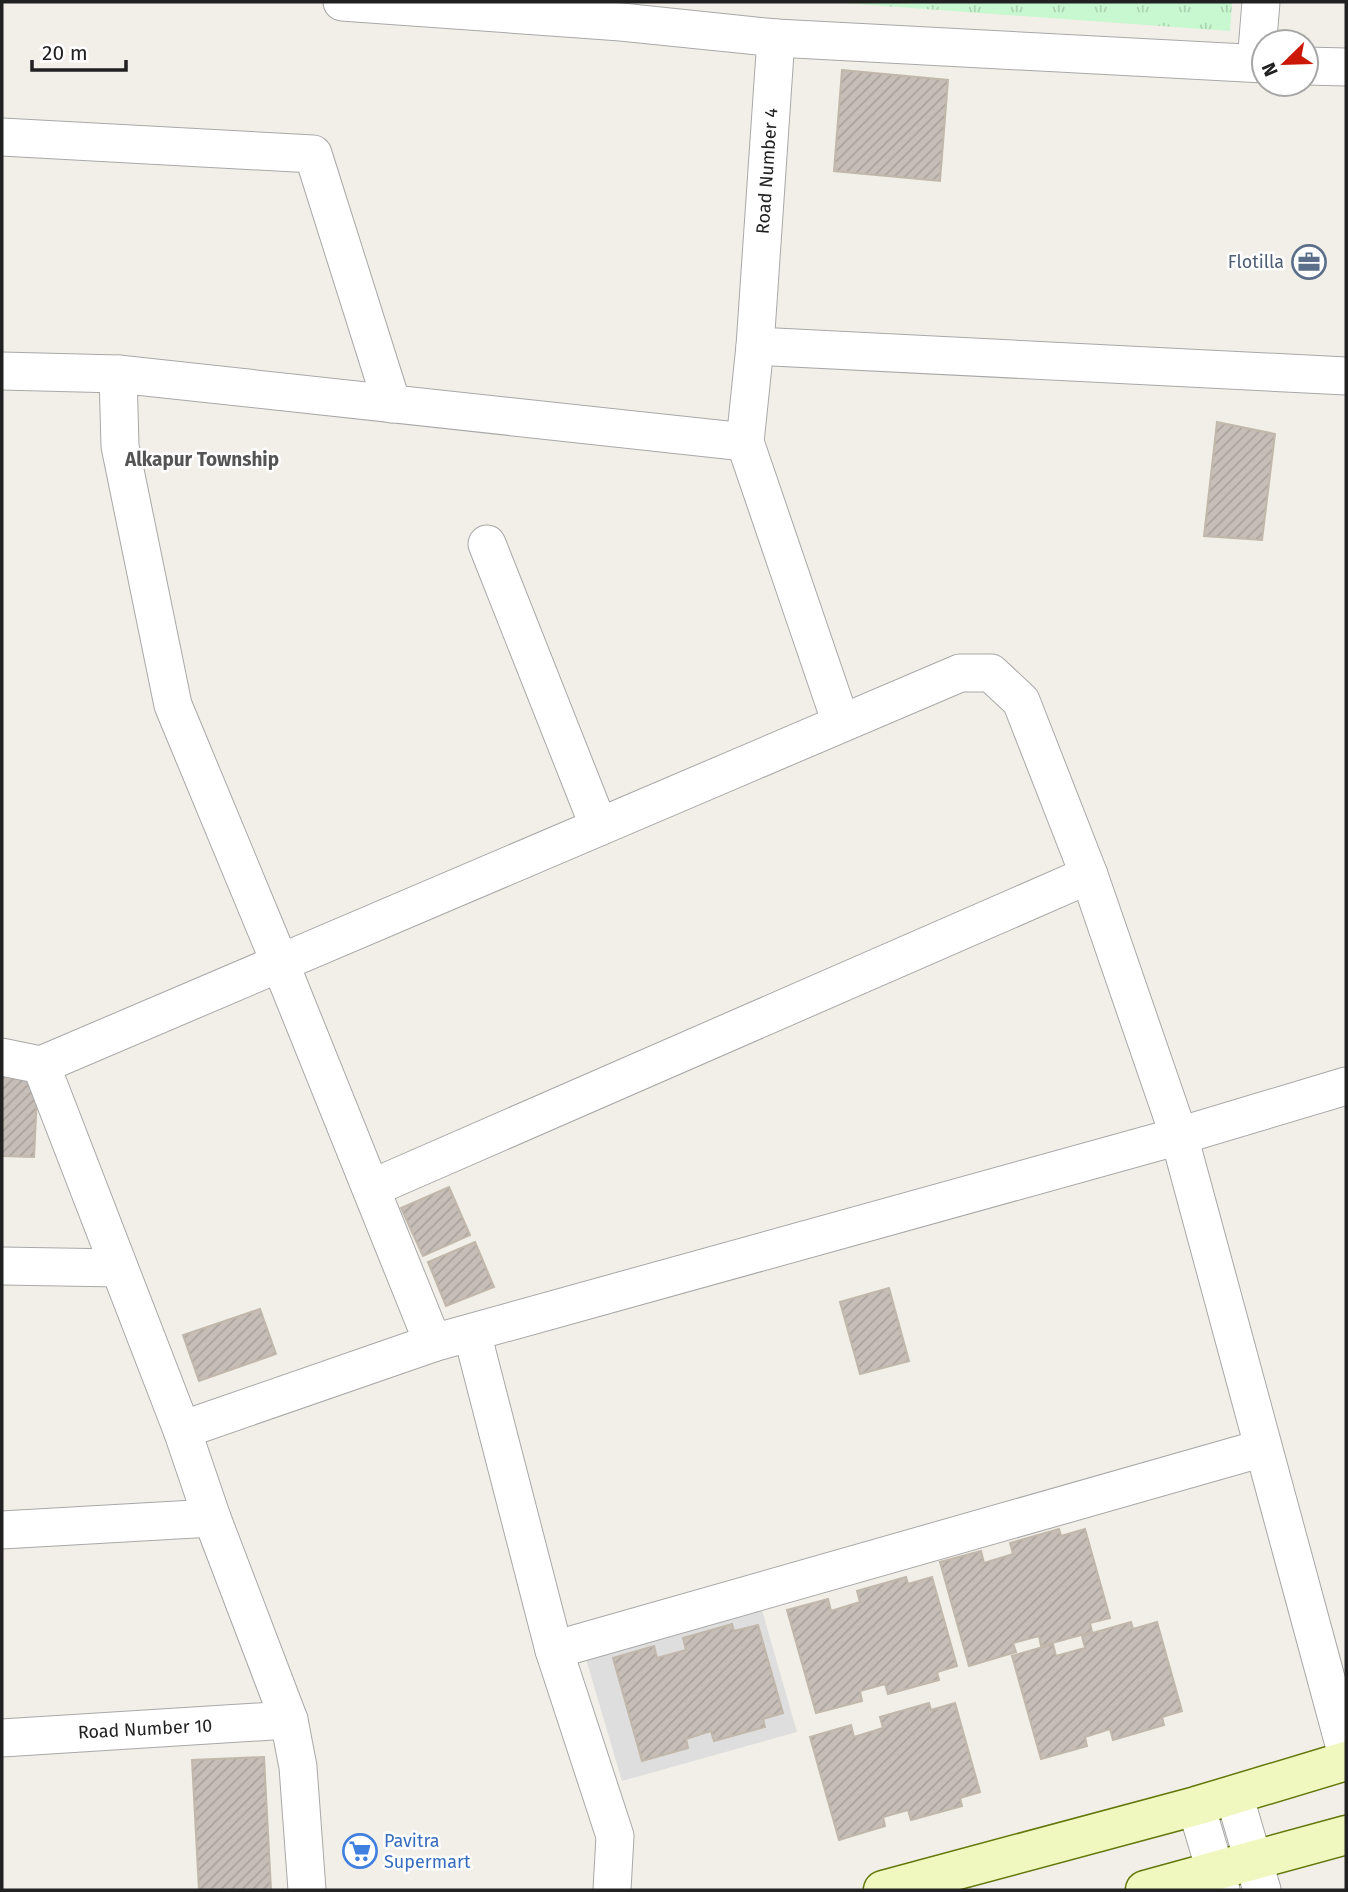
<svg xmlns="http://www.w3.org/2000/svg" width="1348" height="1892" font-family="'Fira Sans',sans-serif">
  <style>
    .residential { fill: #dfdede }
    .park { fill: url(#park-tufts) }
    .building { fill: url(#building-hatch); stroke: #c2b7ab; stroke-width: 2 }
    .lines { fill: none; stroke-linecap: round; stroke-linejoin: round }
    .street-casing { stroke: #a8a8a8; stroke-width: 39 }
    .secondary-casing { stroke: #627709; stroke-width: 41 }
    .street { stroke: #fff; stroke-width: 37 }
    .secondary { stroke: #f0f8bf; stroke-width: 38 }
    .labels { text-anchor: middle; stroke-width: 5; stroke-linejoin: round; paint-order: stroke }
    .street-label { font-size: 18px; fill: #212121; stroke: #fff }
    .service-label { font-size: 18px; fill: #4e5e75; stroke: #fff; text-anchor: end }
    .shop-label { font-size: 18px; fill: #366cbe; stroke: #fff; text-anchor: start }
    .neighbourhood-label { font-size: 19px; font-weight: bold; fill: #545454; stroke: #fff }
  </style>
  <defs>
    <pattern id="park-tufts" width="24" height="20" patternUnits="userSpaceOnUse" patternTransform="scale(1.75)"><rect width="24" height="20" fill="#c8f8d0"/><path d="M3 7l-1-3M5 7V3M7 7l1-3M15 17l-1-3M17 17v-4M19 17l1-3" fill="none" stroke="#acd4b2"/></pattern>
    <pattern id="building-hatch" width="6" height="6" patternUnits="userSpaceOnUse" patternTransform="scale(1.75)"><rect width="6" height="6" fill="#c6beb7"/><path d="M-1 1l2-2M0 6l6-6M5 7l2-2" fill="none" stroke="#aaa39d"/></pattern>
  </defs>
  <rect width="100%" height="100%" fill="#f1efe8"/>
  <polygon class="residential" points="762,1610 797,1732 622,1781 586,1659"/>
  <polygon class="park" points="829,2 1232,2 1230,31"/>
  <g class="building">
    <polygon points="842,70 948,80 940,181 834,171"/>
    <polygon points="1217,422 1275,434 1262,540 1204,536"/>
    <polygon points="2,1074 38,1076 34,1157 2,1156"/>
    <polygon points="449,1187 470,1235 423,1256 401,1208"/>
    <polygon points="475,1242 494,1287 446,1306 428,1262"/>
    <polygon points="889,1288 909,1361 860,1374 840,1302"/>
    <polygon points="260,1309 276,1354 199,1381 183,1335"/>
    <polygon points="1059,1529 1061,1536 1085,1529 1110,1618 1090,1623 1092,1632 1041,1646 1039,1636 1013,1643 1016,1652 969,1666 940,1562 981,1551 984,1563 1013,1554 1010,1543"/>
    <polygon points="906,1577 908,1584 932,1577 957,1666 937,1672 939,1680 888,1694 885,1684 860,1691 862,1701 816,1713 787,1610 828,1599 831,1611 860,1602 857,1591"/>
    <polygon points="1131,1622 1133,1629 1157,1622 1182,1711 1162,1717 1164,1725 1113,1740 1110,1729 1085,1737 1087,1746 1041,1759 1012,1656 1053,1644 1056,1656 1085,1648 1082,1636"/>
    <polygon points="732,1624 734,1631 758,1625 783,1713 763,1719 765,1727 714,1741 711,1731 686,1739 688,1748 642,1761 613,1658 654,1646 657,1658 686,1650 683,1638"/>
    <polygon points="929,1703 931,1710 955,1703 980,1792 960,1798 962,1806 911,1820 908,1810 883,1817 885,1826 839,1840 810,1737 851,1725 854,1737 883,1728 880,1717"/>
    <polygon points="264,1757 271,1890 199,1890 192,1760"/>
  </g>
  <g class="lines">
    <g class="street-casing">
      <g id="street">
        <polyline points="342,2 621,22 776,38 755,346 745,442 841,723"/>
        <polyline points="776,38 1264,64"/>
        <polyline points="1256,63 1261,2"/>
        <polyline points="1306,66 1346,67"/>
        <polyline points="2,137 313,154 392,404"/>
        <polyline points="755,346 1346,376"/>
        <polyline points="2,371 118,374 745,442"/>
        <polyline points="118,374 120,446 173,705 280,963 433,1343 1179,1136 1346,1086"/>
        <polyline points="487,544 599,827"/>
        <polyline points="2,1057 41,1065 182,1430 212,1518 289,1720 298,1767 307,1890"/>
        <polyline points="41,1065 960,673 991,673 1021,701 1089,875 1179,1136 1346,1752"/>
        <polyline points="372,1188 1089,875"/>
        <polyline points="2,1266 119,1268"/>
        <polyline points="472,1333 554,1650 615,1836 612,1890"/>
        <polyline points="182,1430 433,1343"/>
        <polyline points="2,1530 212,1518"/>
        <polyline points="554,1650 1263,1448"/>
        <polyline points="2,1738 289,1720"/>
        <polyline points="1234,1795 1262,1890"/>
        <polyline points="1196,1806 1221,1890"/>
      </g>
    </g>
    <g class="secondary-casing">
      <g id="secondary">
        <polyline points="883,1890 1196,1806 1346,1761"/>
        <polyline points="1145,1890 1346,1835"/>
      </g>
    </g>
    <use href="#street" class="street"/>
    <use href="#secondary" class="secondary"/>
  </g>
  <defs>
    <g id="office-ring" transform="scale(1.75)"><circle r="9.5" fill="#fff" stroke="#5c6f8a" stroke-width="1.5"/><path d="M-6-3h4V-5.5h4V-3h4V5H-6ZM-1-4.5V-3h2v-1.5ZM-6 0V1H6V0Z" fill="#5c6f8a"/></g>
    <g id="supermarket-ring" transform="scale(1.75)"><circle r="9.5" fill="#fff" stroke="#3f7fe0" stroke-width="1.5"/><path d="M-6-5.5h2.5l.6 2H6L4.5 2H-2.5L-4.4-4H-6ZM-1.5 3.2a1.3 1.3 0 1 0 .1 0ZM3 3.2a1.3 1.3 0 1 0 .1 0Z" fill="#3f7fe0"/></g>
  </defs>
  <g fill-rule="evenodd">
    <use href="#office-ring" x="1309" y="262"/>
    <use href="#supermarket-ring" x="360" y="1851"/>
  </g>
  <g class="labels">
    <g class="street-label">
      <text transform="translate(767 171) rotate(-86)" y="6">Road Number 4</text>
      <text transform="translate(145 1729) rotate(-3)" y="6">Road Number 10</text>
    </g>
    <g class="service-label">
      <text x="1284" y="268">Flotilla</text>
    </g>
    <g class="shop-label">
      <text x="384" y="1847">Pavitra<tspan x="384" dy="21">Supermart</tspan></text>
    </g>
    <g class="neighbourhood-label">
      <text x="202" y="466">Alkapur Township</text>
    </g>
  </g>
  <rect width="1348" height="1892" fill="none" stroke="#212121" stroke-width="7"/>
  <g transform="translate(1285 63) rotate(247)"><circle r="33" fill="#ffffff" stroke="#a6a6a6" stroke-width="2"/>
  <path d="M0-5L12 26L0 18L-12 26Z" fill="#cc1806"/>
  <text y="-10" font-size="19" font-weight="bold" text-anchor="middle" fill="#212121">N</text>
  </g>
  <path d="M32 60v10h94v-10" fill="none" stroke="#212121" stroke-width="3.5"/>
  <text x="42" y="60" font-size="21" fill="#212121" stroke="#ffffff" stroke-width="5" paint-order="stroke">20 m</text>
</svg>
